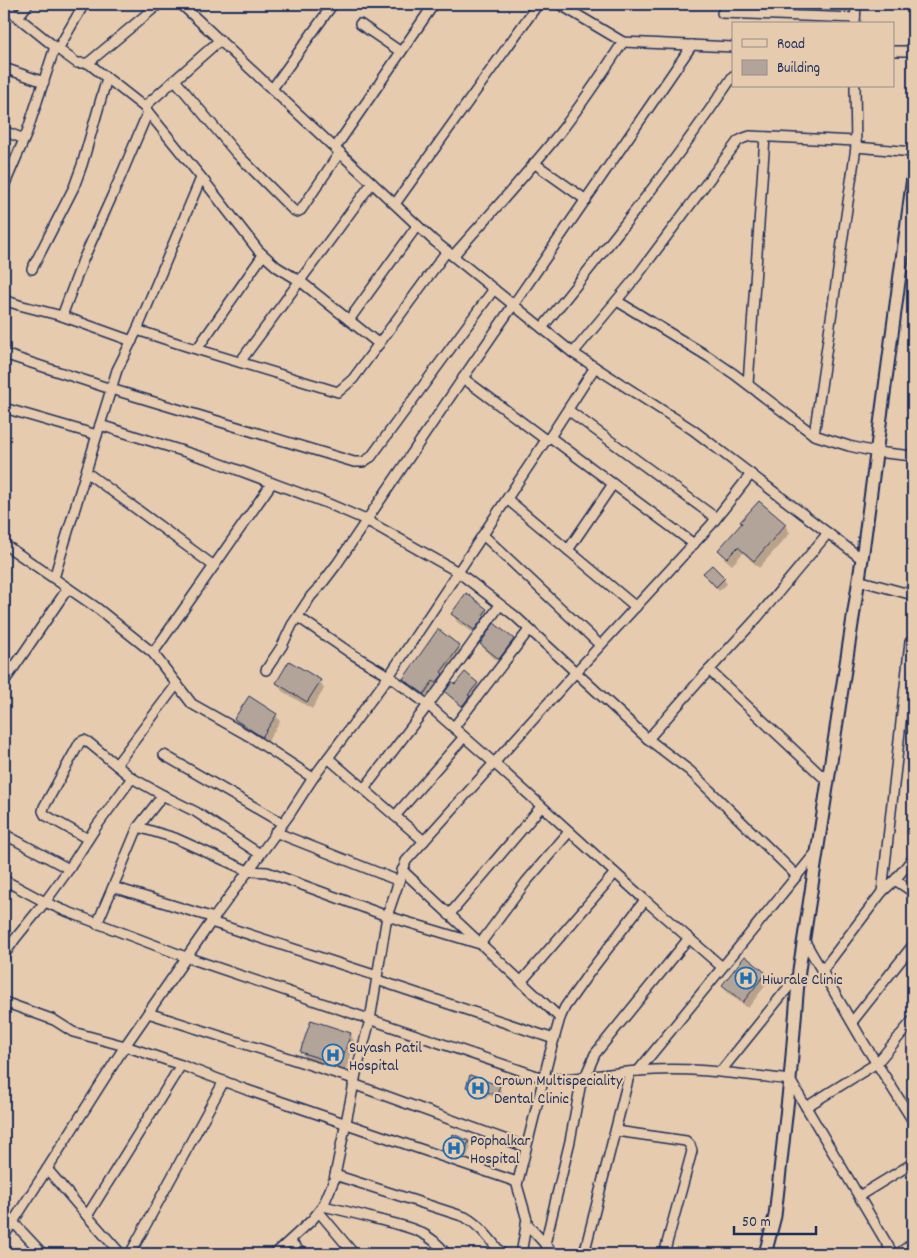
<svg xmlns="http://www.w3.org/2000/svg" width="917" height="1258" font-family="Dekko,sans-serif">
  <style>
    .shadow { fill: #0003 }
    .building { fill: #b3a49a; stroke: #1b2f5e }
    .lines { fill: none; stroke-linecap: round; stroke-linejoin: round }
    .minor-casing { stroke: #1b2f5e; stroke-width: 12 }
    .tertiary-casing { stroke: #1b2f5e; stroke-width: 15 }
    .minor { stroke: #e6cbae; stroke-width: 9 }
    .tertiary { stroke: #e6cbae; stroke-width: 11 }
    .labels { text-anchor: middle; stroke-width: 4.5; stroke-linejoin: round; paint-order: stroke }
    .poi-label { font-size: 16px; fill: #1b2f5e; stroke: #e6cbae; text-anchor: start }
  </style>
  <rect width="100%" height="100%" fill="#e6cbae"/>
  <filter id="ink" filterUnits="userSpaceOnUse"><feTurbulence type="fractalNoise" baseFrequency=".02" numOctaves="2"/><feDisplacementMap in="SourceGraphic" scale="10" xChannelSelector="R" yChannelSelector="G"/><feConvolveMatrix kernelMatrix="1 2 1 2 8 2 1 2 1" color-interpolation-filters="sRGB"/></filter>
  <g filter="url(#ink)">
    <g class="shadow">
      <polygon points="759,502 785,525 790,533 759,568 743,553 732,565 724,558 720,550"/>
      <polygon points="712,566 724,579 727,584 719,591 707,578 705,574"/>
      <polygon points="466,595 487,610 491,618 479,637 457,622 453,614"/>
      <polygon points="513,640 518,648 503,666 486,651 481,644"/>
      <polygon points="459,647 463,655 429,701 409,686 404,679"/>
      <polygon points="320,681 324,689 312,709 282,691 277,683"/>
      <polygon points="477,684 480,689 465,710 450,697 447,692"/>
      <polygon points="276,715 280,722 266,744 239,727 235,719"/>
      <polygon points="765,974 769,981 748,1008 728,993 724,985"/>
      <polygon points="350,1034 355,1042 345,1072 306,1060 302,1052"/>
      <polygon points="467,1087 499,1087 502,1092 499,1099 488,1095 486,1098 470,1092"/>
      <polygon points="468,1142 471,1147 465,1161 450,1156 447,1151"/>
    </g>
    <g class="building">
      <polygon points="759,501 786,524 754,561 738,547 727,558 718,550 742,523 740,522"/>
      <polygon points="712,565 725,578 716,587 703,573"/>
      <polygon points="466,593 487,609 483,615 485,616 474,630 451,614"/>
      <polygon points="494,623 514,639 499,659 480,644"/>
      <polygon points="438,629 460,646 441,672 443,674 436,683 433,681 424,694 403,679"/>
      <polygon points="289,661 321,680 307,702 276,683"/>
      <polygon points="465,672 478,683 468,695 470,696 462,706 445,692 452,682 455,684"/>
      <polygon points="249,696 277,714 262,737 234,719"/>
      <polygon points="745,956 766,973 743,1002 722,985"/>
      <polygon points="311,1020 351,1033 340,1065 300,1052"/>
      <polygon points="470,1075 500,1086 496,1095 485,1091 484,1094 466,1087"/>
      <polygon points="453,1134 469,1141 462,1157 446,1151"/>
    </g>
    <g class="lines">
      <g class="minor-casing">
        <g id="minor">
          <polyline points="181,4 433,240 573,353 693,430 862,559"/>
          <polyline points="559,4 623,42 733,47"/>
          <polyline points="4,6 55,47 77,63 88,63 144,107 209,187 258,250 277,267 300,281 379,344"/>
          <polyline points="722,13 855,18"/>
          <polyline points="18,17 28,4"/>
          <polyline points="360,24 401,52"/>
          <polyline points="855,24 856,4"/>
          <polyline points="58,49 84,4"/>
          <polyline points="893,51 913,51"/>
          <polyline points="88,63 159,4"/>
          <polyline points="4,68 44,82"/>
          <polyline points="175,80 236,153 293,210 297,212 301,210 340,152"/>
          <polyline points="855,86 856,147"/>
          <polyline points="272,89 333,4"/>
          <polyline points="144,107 220,40"/>
          <polyline points="4,131 24,139"/>
          <polyline points="335,148 434,4"/>
          <polyline points="913,152 856,147 814,435 849,446 876,452 913,456"/>
          <polyline points="534,163 586,200"/>
          <polyline points="201,178 137,330 117,370 100,425 211,460 329,504 366,520 458,572 515,616 648,739 690,771 797,876"/>
          <polyline points="4,186 26,135 55,47"/>
          <polyline points="395,204 538,4"/>
          <path d="M453,256C491,213 530,171 565,126C585,99 604,71 623,42"/>
          <polyline points="32,269 74,187 82,165 107,78"/>
          <polyline points="4,300 19,305 62,316 83,260 117,185 148,112"/>
          <polyline points="617,301 709,357 734,374 814,435"/>
          <polyline points="62,316 132,341"/>
          <polyline points="349,320 417,226"/>
          <path d="M542,328C608,246 674,164 733,76"/>
          <polyline points="137,330 186,346 338,392 353,379 447,251"/>
          <polyline points="197,349 263,255"/>
          <polyline points="573,353 637,276 738,141 744,138 750,136 856,141"/>
          <polyline points="4,354 111,389 354,462 363,462 371,457 494,289"/>
          <polyline points="240,362 372,183"/>
          <polyline points="463,378 546,440"/>
          <polyline points="748,384 765,137"/>
          <polyline points="4,408 97,435"/>
          <polyline points="568,410 716,518"/>
          <polyline points="550,437 694,544"/>
          <polyline points="86,472 214,566"/>
          <polyline points="507,499 636,607"/>
          <polyline points="483,535 600,645"/>
          <polyline points="4,544 97,608 153,653 192,704 249,736 313,778"/>
          <polyline points="568,550 613,484"/>
          <polyline points="54,578 100,425"/>
          <polyline points="858,580 913,595"/>
          <polyline points="298,617 352,654 389,676 428,705 494,763 645,900"/>
          <polyline points="153,653 272,483"/>
          <polyline points="266,670 282,646 292,625 311,596 321,585 337,564 463,378 692,45"/>
          <polyline points="709,670 827,781"/>
          <polyline points="4,682 68,588"/>
          <polyline points="454,727 529,630"/>
          <polyline points="648,739 701,679 757,618 828,533"/>
          <polyline points="164,755 282,823"/>
          <polyline points="328,758 424,841"/>
          <polyline points="116,765 177,684"/>
          <polyline points="364,789 428,705 500,605"/>
          <polyline points="395,816 464,737"/>
          <polyline points="138,827 175,838 248,871 267,872 387,916 480,944 526,882 569,832"/>
          <polyline points="275,832 399,881"/>
          <polyline points="4,834 69,869"/>
          <polyline points="88,839 45,815 43,811 44,807 80,742 84,740 88,742 132,778 168,798 196,812 260,854"/>
          <polyline points="402,870 560,1018"/>
          <path d="M4,880L45,902L63,910L186,957L543,1078C575,1081 607,1073 638,1071C689,1066 740,1074 790,1080L893,1254"/>
          <polyline points="895,880 913,858"/>
          <polyline points="113,887 214,918"/>
          <polyline points="882,892 910,642"/>
          <polyline points="449,915 541,807"/>
          <polyline points="211,922 377,976"/>
          <polyline points="97,924 118,875 138,827 163,795"/>
          <polyline points="804,940 862,1040 913,1121"/>
          <polyline points="4,955 15,939 45,902 69,869 96,827 132,778"/>
          <polyline points="822,971 882,892 895,880 913,892"/>
          <polyline points="377,980 554,1039"/>
          <polyline points="521,982 615,873"/>
          <polyline points="4,1002 54,1020 73,1032 125,1046 181,1065 247,1090 517,1182"/>
          <polyline points="148,1013 354,1079"/>
          <polyline points="852,1022 913,945"/>
          <polyline points="638,1071 817,851"/>
          <polyline points="721,1071 799,974"/>
          <polyline points="585,1077 595,1054 689,938"/>
          <polyline points="353,1084 526,1147"/>
          <polyline points="806,1107 877,1063 913,1020"/>
          <polyline points="616,1131 686,1141 690,1145 692,1151 664,1254"/>
          <polyline points="47,1169 89,1218 121,1254"/>
          <path d="M335,1175L465,1217C481,1226 491,1241 502,1254"/>
          <polyline points="859,1196 913,1163"/>
          <path d="M323,1206C341,1210 358,1214 376,1219C404,1226 428,1229 446,1254"/>
          <polyline points="319,1212 354,1254"/>
          <polyline points="87,1216 181,1065"/>
          <polyline points="13,1222 43,1254"/>
          <polyline points="526,1223 554,1254"/>
          <polyline points="4,1236 47,1169 125,1046 211,922 289,815 313,778 389,676 532,461 546,440 550,437 595,367"/>
          <polyline points="290,1241 302,1254"/>
          <polyline points="545,1244 570,1141 582,1077"/>
          <polyline points="130,1254 224,1081"/>
          <polyline points="275,1254 312,1220 323,1206 334,1180 357,1069 370,1020 387,916 406,861 575,673 711,525 751,474"/>
          <polyline points="521,1254 527,1220 517,1185 550,1053 560,1018 565,1007 589,973 645,900 722,967"/>
          <polyline points="584,1254 630,1072"/>
          <polyline points="898,1254 913,1243"/>
        </g>
      </g>
      <g class="tertiary-casing">
        <polyline id="tertiary" points="765,1254 775,1216 790,1080 799,970 862,559 913,177"/>
      </g>
      <use href="#minor" class="minor"/>
      <use href="#tertiary" class="tertiary"/>
    </g>
  </g>
  <defs>
    <g id="hospital-ring" transform="scale(1.125)"><circle r="9.5" fill="#e6cbae" stroke="#1f6fb2" stroke-width="1.5"/><path d="M-5-5h3v3.5h4V-5h3V5h-3V1.5h-4V5h-3Z" fill="#1f6fb2"/></g>
  </defs>
  <g fill-rule="evenodd">
    <use href="#hospital-ring" x="746" y="978"/>
    <use href="#hospital-ring" x="333" y="1055"/>
    <use href="#hospital-ring" x="478" y="1088"/>
    <use href="#hospital-ring" x="454" y="1148"/>
  </g>
  <g class="labels">
    <g class="poi-label">
      <text x="762" y="984">Hiwrale Clinic</text>
      <text x="349" y="1052">Suyash Patil<tspan x="349" dy="18">Hospital</tspan></text>
      <text x="494" y="1085">Crown Multispeciality<tspan x="494" dy="18">Dental Clinic</tspan></text>
      <text x="470" y="1145">Pophalkar<tspan x="470" dy="18">Hospital</tspan></text>
    </g>
  </g>
  <rect width="917" height="1258" fill="none" stroke="#e6cbae" stroke-width="20"/>
  <rect x="10" y="10" width="897" height="1238" fill="none" stroke="#1b2f5e" stroke-width="2" filter="url(#ink)"/>
  <rect x="732" y="22" width="162" height="65" fill="#e6cbae" stroke="#958d8e"/>
  <rect x="742" y="39" width="25" height="8" fill="#e6cbae" stroke="#958d8e"/>
  <text x="777" y="48" font-size="15" fill="#1b2f5e">Road</text>
  <rect x="742" y="60" width="25" height="15" fill="#b3a49a" stroke="#958d8e"/>
  <text x="777" y="72" font-size="15" fill="#1b2f5e">Building</text>
  <path d="M734 1226v8h82v-8" fill="none" stroke="#1b2f5e" stroke-width="2.5"/>
  <text x="742" y="1226" font-size="15" fill="#1b2f5e" stroke="#e6cbae" stroke-width="4" paint-order="stroke">50 m</text>
</svg>
